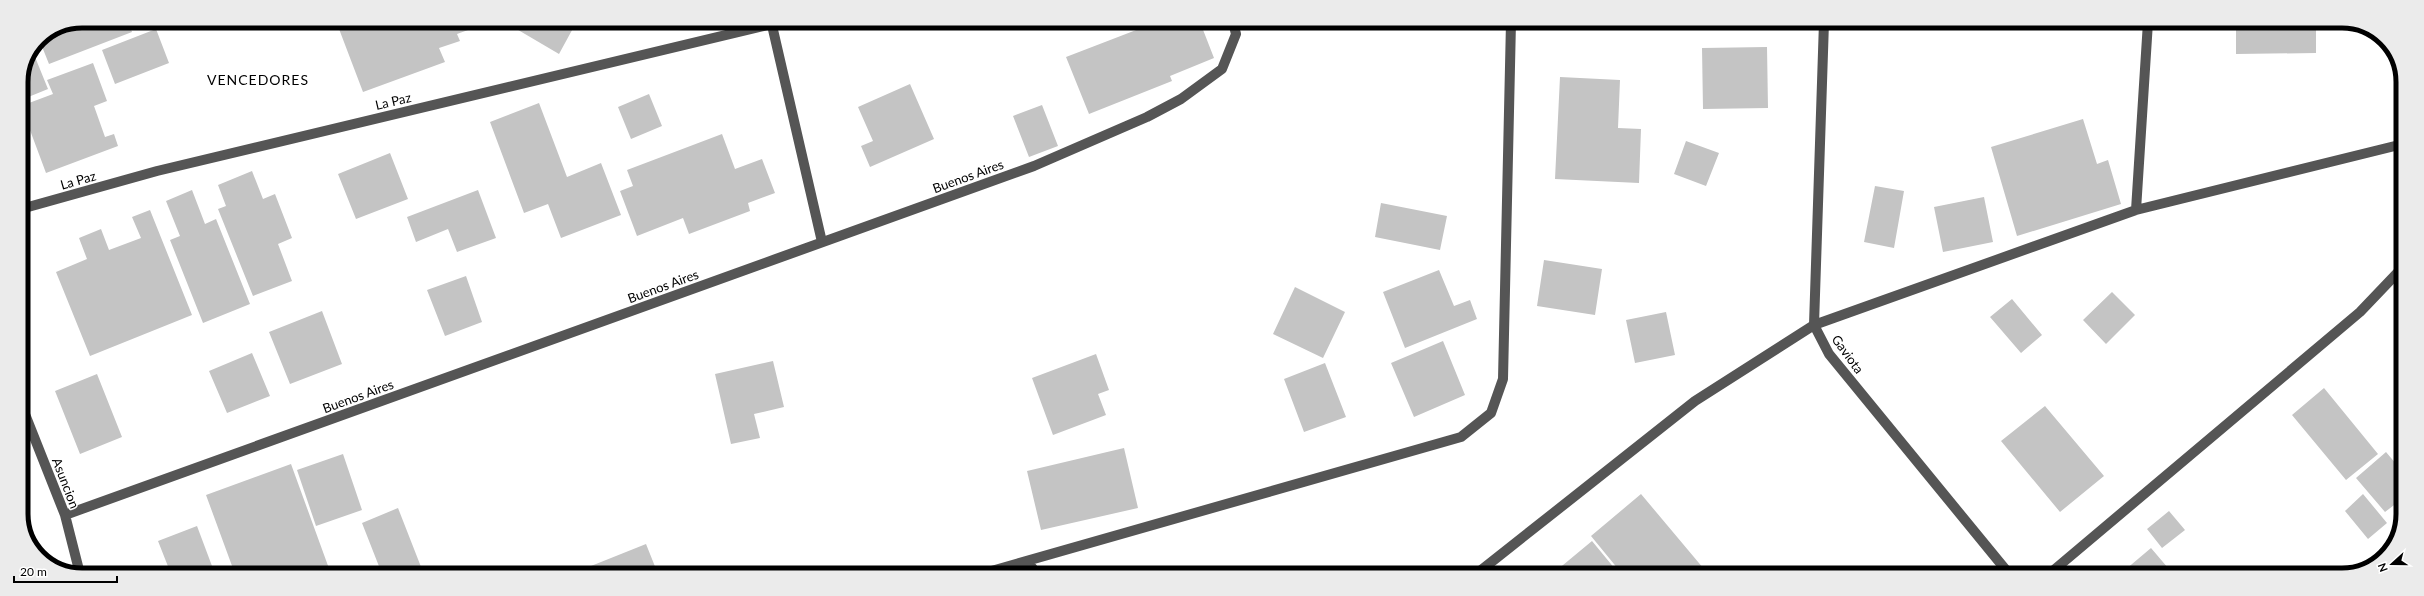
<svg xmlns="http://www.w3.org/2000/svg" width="2424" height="596" font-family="Lato,sans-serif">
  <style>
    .building { fill: #c4c4c4 }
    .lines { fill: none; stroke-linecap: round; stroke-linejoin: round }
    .minor { stroke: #555; stroke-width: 10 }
    .labels { text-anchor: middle; stroke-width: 3; stroke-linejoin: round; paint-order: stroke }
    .street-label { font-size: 13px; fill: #000; stroke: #fff }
    .neighbourhood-label { font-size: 14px; letter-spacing: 1px; fill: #000; stroke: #fff }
    .rim { fill: none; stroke: #000; stroke-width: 5 }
  </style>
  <rect width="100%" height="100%" fill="#fff"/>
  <path class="building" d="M82,21h46l4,11 -83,32 -10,-25z
    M336,21h128l4,9 -11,4 3,7 -21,7 6,14 -82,30z
    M503,21h74l-18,33z
    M1157,22h43l14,36 -44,18 2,5 -83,33 -23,-57z
    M2236,22h80v31l-80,1z
    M156,29l13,34 -54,21 -13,-34z
    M1767,47l1,61 -65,1 -1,-61z
    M33,52l15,37 -27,11v-18z
    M93,63l14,38 -13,5 11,31 9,-3 4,12 -72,27 -25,-67 32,-12 -6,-14z
    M1560,77l60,3 -2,48 23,1 -2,54 -84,-4z
    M910,84l24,55 -64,28 -9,-21 12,-5 -15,-34z
    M649,94l13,32 -31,13 -13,-32z
    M539,103l28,74 34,-14 20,52 -60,23 -13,-34 -24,9 -34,-91z
    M1042,105l16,41 -29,11 -16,-41z
    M2083,119l14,45 11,-4 13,44 -104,32 -26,-89z
    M722,134l13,35 27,-10 13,34 -27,10 2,8 -61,23 -6,-16 -46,18 -17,-45 13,-5 -6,-16z
    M1686,141l33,12 -13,33 -32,-12z
    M21,143l8,20 -8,3z
    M390,153l18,46 -52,20 -18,-45z
    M252,171l11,28 12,-5 17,44 -14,6 14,37 -39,15 -35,-87 8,-3 -8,-21z
    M1875,186l29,5 -10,57 -30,-6z
    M192,190l13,34 11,-5 34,85 -47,19 -33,-83 10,-4 -14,-35z
    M478,190l18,48 -39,14 -9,-23 -32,13 -9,-25z
    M1984,197l9,45 -50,10 -9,-45z
    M1381,203l66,13 -7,34 -65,-13z
    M150,210l42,105 -102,41 -34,-84 31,-13 -8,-21 22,-9 8,21 32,-12 -9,-21z
    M1544,260l58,9 -7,46 -58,-9z
    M1439,270l15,36 16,-6 7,19 -72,29 -22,-56z
    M466,276l16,46 -37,14 -18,-46z
    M1295,287l50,25 -22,46 -50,-24z
    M2112,292l23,23 -29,29 -23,-24z
    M2012,299l30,36 -21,18 -31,-36z
    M322,311l20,53 -52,20 -21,-52z
    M1666,312l9,43 -40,8 -9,-43z
    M1443,341l22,54 -51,22 -23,-54z
    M252,353l18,43 -43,17 -18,-42z
    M1096,354l13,36 -11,4 8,21 -53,20 -21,-57z
    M773,361l11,46 -30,7 6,24 -29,6 -16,-70z
    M1325,363l21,54 -42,15 -20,-53z
    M97,374l25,63 -42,17 -25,-63z
    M2324,388l54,66 -32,26 -54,-65z
    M2045,406l59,70 -44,36 -59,-71z
    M1124,448l14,60 -97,22 -14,-59z
    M2386,452l16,19v28l-17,13 -29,-34z
    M343,454l19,56 -46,16 -19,-56z
    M291,464l40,110h-96l-29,-79z
    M1641,494l68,81h-86l-32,-39z
    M2363,494l24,29 -19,16 -23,-28z
    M398,508l25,64 -3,2h-38l-20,-51z
    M2169,511l16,19 -23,18 -15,-19z
    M197,526l18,48h-44l-13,-33z
    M1592,541l28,34h-69z
    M646,544l12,30h-75l-2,-4z
    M2151,548l23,27h-55z"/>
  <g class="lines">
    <path class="minor" d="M771,21l51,221
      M1824,22l-10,303 15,29 181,221
      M21,209l136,-38 615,-147
      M2136,210l12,-188
      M21,404l44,111 15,59
      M65,515l969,-349 113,-49 34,-18 41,-30 14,-35 -3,-12
      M1027,561l10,13
      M981,574l480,-137 30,-24 12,-34 8,-357
      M1475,575l220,-174 119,-76 322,-115 267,-66
      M2048,575l312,-263 42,-44"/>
  </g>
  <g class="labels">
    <g class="street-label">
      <text transform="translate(393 101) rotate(-13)" y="5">La Paz</text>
      <text transform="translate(968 176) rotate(-20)" y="5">Buenos Aires</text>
      <text transform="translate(78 180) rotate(-16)" y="5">La Paz</text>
      <text transform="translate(663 286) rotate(-20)" y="5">Buenos Aires</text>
      <text transform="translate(1848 354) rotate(54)" y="5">Gaviota</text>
      <text transform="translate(358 396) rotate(-20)" y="5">Buenos Aires</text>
      <text transform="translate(66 483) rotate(69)" y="5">Asuncion</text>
    </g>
    <g class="neighbourhood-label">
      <text x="258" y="85">VENCEDORES</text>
    </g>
  </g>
  <path d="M0 0H2424V596H0ZM82 28H2342A54 54 0 0 1 2396 82V514A54 54 0 0 1 2342 568H82A54 54 0 0 1 28 514V82A54 54 0 0 1 82 28Z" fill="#ebebeb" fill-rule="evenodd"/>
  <path class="rim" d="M82 28H2342A54 54 0 0 1 2396 82V514A54 54 0 0 1 2342 568H82A54 54 0 0 1 28 514V82A54 54 0 0 1 82 28Z"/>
  <g transform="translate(2392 564) rotate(249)" stroke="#ffffff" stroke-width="3" paint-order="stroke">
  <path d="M0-3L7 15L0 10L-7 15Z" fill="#000000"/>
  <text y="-6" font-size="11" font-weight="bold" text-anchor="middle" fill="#000000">N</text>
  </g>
  <path d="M14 576v6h103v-6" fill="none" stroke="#000000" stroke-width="2"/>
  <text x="20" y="576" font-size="12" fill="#000000" stroke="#ffffff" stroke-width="3" paint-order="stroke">20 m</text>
</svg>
